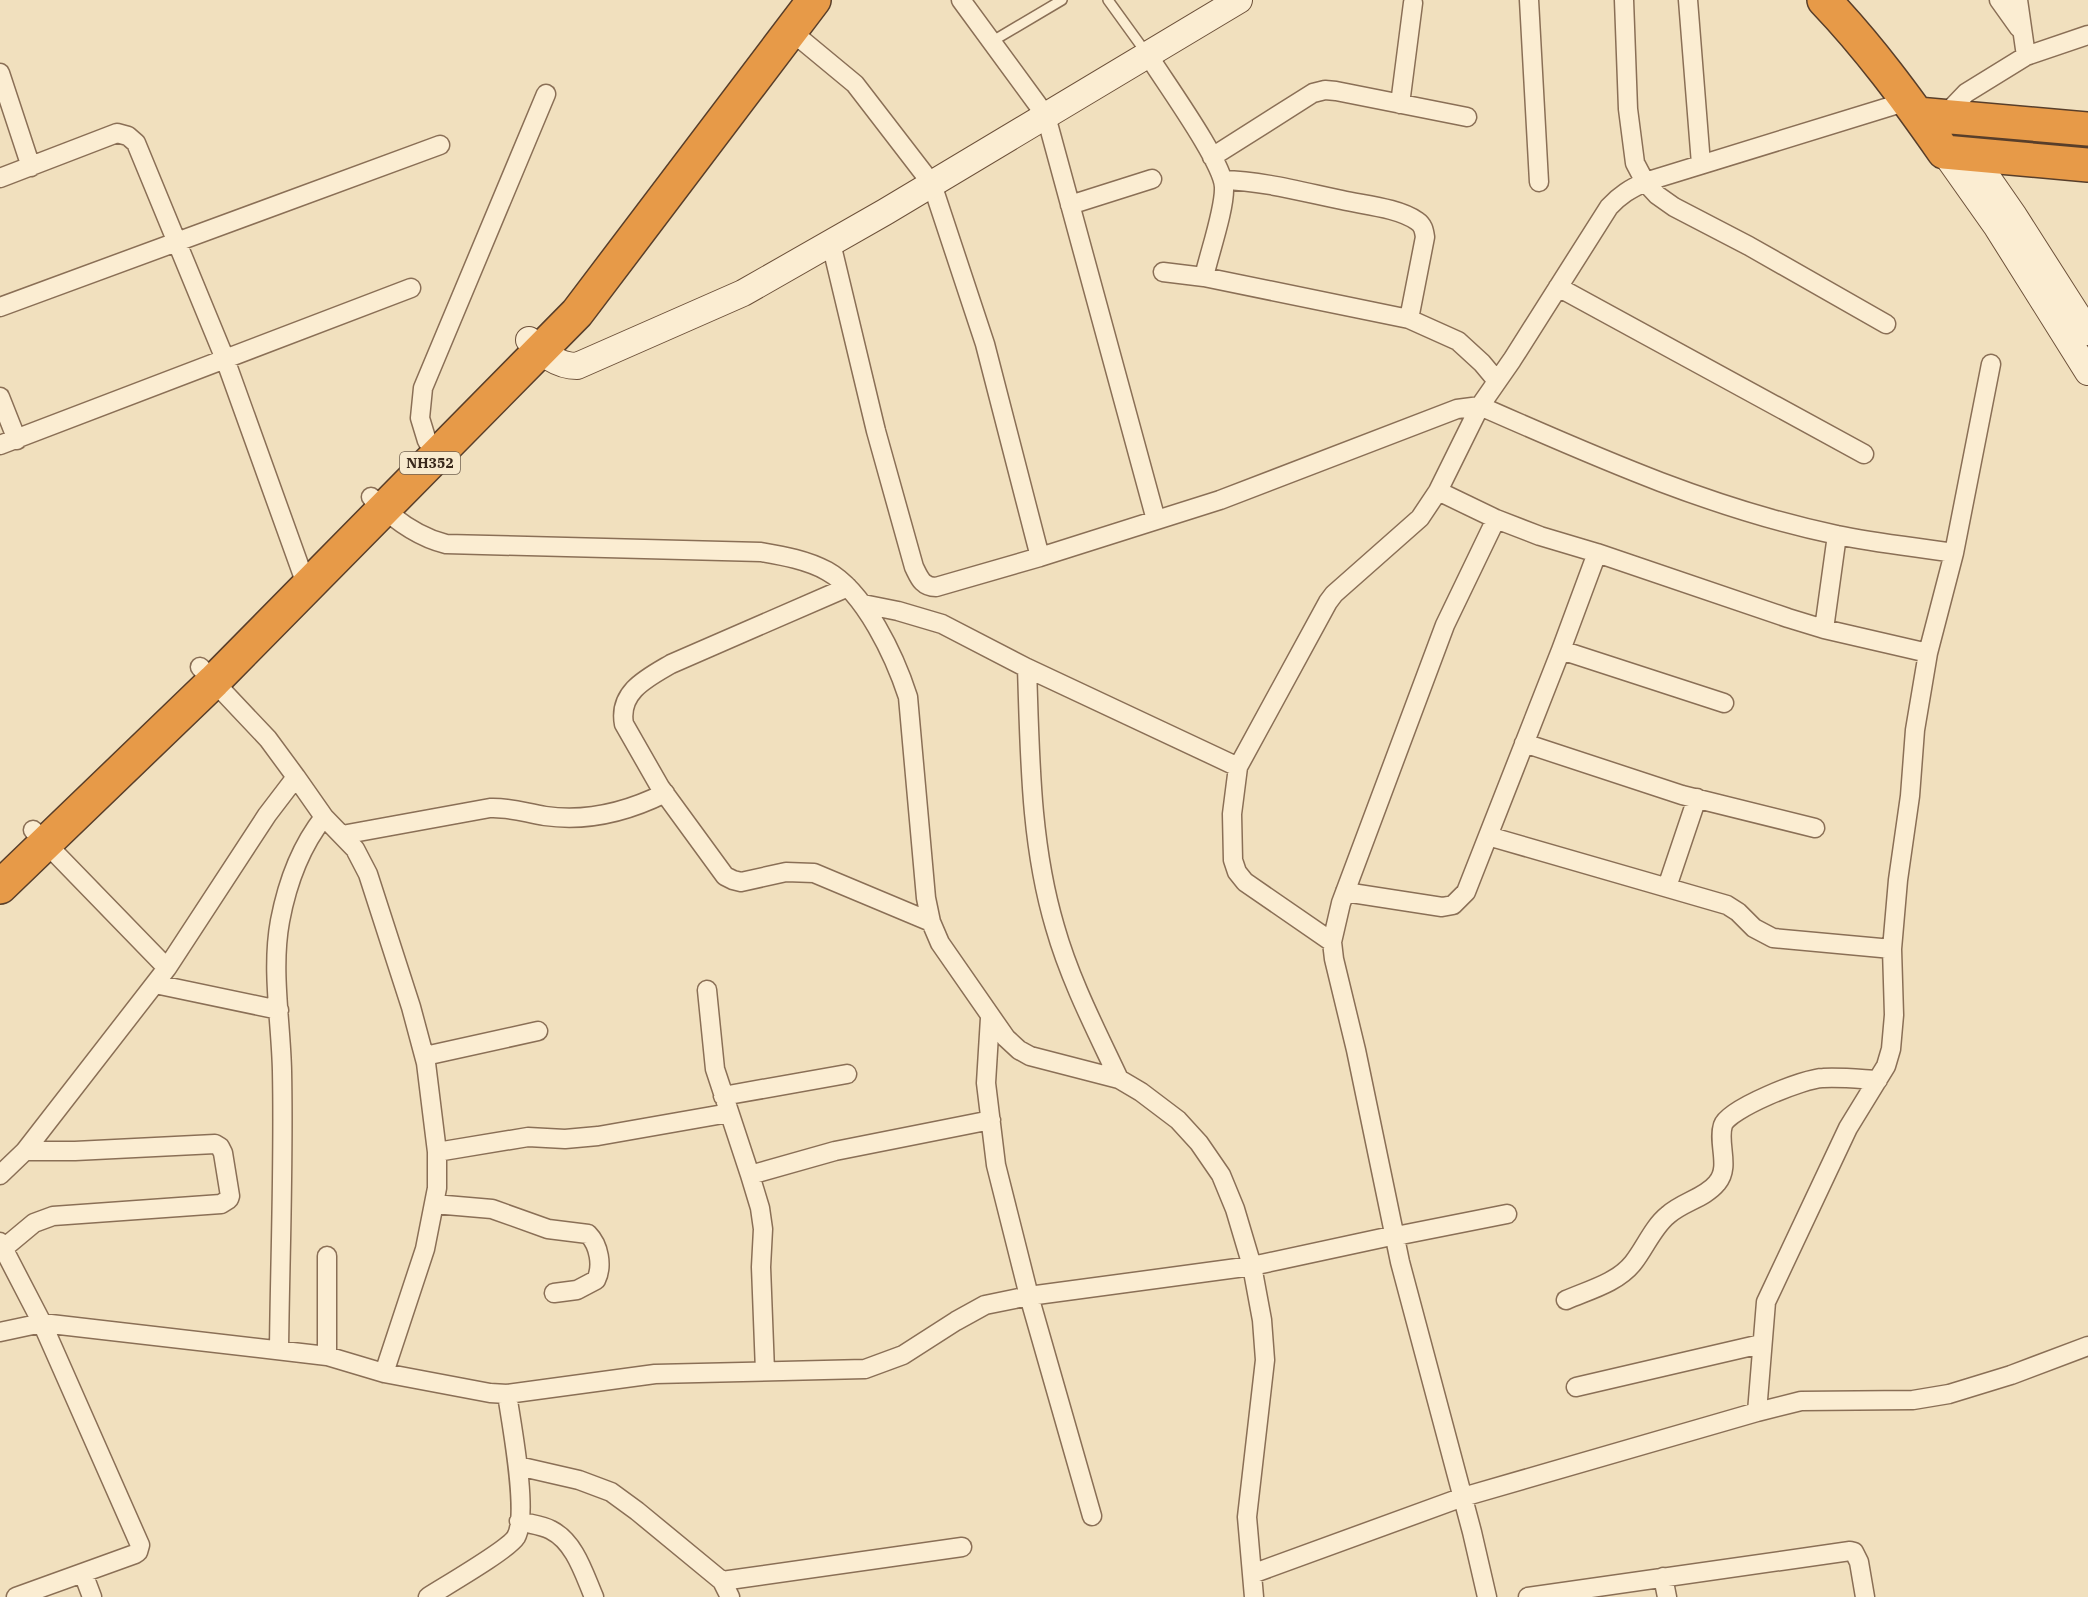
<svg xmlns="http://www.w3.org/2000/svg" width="2088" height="1597" font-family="'IBM Plex Serif',serif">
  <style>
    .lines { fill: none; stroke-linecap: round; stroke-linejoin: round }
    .lane-casing { stroke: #8a6f56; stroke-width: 12 }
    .street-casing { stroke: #8a6f56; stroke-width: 21 }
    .secondary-casing { stroke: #6c5039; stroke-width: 28 }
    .highway-casing { stroke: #583e2a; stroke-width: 36 }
    .lane { stroke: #fbedd2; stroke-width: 9 }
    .street { stroke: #fbedd2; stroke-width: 18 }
    .secondary { stroke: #fbedd2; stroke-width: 26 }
    .highway { stroke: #e79a48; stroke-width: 33 }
    .labels { text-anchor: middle; stroke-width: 6; stroke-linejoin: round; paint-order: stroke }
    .shield { fill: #f8eace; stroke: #726251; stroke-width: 1.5 }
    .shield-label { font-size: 14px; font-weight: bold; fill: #39281b }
  </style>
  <rect width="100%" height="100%" fill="#f1e0be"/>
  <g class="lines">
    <g class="lane-casing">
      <path id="lane" d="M1108,0l39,54
        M991,42l71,-42"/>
    </g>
    <g class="street-casing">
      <path id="street" d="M961,0l85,116 110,404
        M1529,0l10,182
        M1624,0l4,109 7,54 10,19 12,13 17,12 75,39 137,78
        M1688,0l13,164
        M1999,0l20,28
        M2018,0l8,56
        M791,31l64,53 77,100 53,160 55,213
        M1148,55c16,26 75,107 76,132 1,22 -15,67 -20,90
        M0,73l31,94
        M1400,104l13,-101
        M1944,116l22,-23 60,-37 62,-21
        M1212,157l101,-64 12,-3 11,1 131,26
        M0,178l117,-45 11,3 8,7 89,216 82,228
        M1223,180c40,1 80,12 119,20 22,5 57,8 75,21 6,4 7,9 8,16l-16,82
        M1070,205l82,-26
        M831,243l45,188 38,136c5,10 8,20 22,20l104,-30 180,-57 237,-91 23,-3c116,51 232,103 357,129 38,8 78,12 117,18
        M1163,272l41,5 205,42 49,22 24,22 15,18
        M1558,287l306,167
        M0,307l440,-162
        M0,397l17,43
        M427,441l-7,-23 3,-30 123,-294
        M0,445l411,-157
        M1438,491l58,28 44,17 57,17 191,65 36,11 104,24
        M371,497c21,21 46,40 75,47l315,8c23,4 46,8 66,19 38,21 68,86 81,126l18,201 5,24 9,21 66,95 13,12 11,6 89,23 22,13 37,28 21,23 22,32 14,34 17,57 10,54 3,40 -18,157 7,80
        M848,587l-177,77c-24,14 -53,28 -47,60l36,63 65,89 8,4 8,2 45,-10 28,1 117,49
        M863,604l35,7 44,13 85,44 211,99
        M1824,629l13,-94
        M1561,650l163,53
        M1027,668c3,87 3,175 28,259 15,53 41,103 64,152
        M1524,743l158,52 133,33
        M296,777l28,40 31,32 13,25 43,133 15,56 11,89v36l-12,61 -41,124
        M33,830l134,138
        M342,835l148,-27c19,-1 36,5 55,8 42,6 82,-4 120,-23
        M1488,836l239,69 11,7 16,16 19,10 119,11
        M1667,887l30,-89
        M1345,892l97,15 11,-2 13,-13 95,-242 36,-97
        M1332,942l-87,-60 -8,-10 -4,-12 -1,-46 6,-47 90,-165 6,-8 86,-76 18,-27 42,-85 32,-46 97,-153c11,-12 21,-18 36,-25l263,-81
        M155,984l124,26
        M707,990l8,79 35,106 10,33 3,21 -2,38 4,104
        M990,1018l-4,65 10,82 33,131 63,220
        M425,1056l113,-25
        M723,1096l124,-22
        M437,1152l91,-15 37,2 33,-3 131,-23
        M0,1175l25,-24 142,-183 100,-153 29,-38 -28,-38 -68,-72
        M750,1175l85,-24 156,-31
        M434,1204l58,5 56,20 40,5c11,11 15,32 8,46l-19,10 -23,3
        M0,1242l42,81 98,222 -2,7 -3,2 -119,43
        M4,1248l30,-25 19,-7 168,-12 8,-5 1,-3 -7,-43 -3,-6 -5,-3 -140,7h-50
        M1566,1300c23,-10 51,-17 67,-37 12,-15 20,-36 35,-48 14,-13 37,-17 49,-32 14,-16 0,-40 6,-58 5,-16 82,-47 100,-47 18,-1 37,1 55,2
        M0,1332l42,-9 285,33 57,17 106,20 17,1 148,-20 210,-5 38,-14 53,-34 29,-16 44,-9 223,-30 144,-31v1l111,-22
        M279,1350c1,-93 5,-186 3,-279 -1,-49 -11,-101 -2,-150 7,-37 21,-75 44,-104
        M327,1356v-100
        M1576,1387l185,-43
        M1757,1412l9,-110 82,-174 38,-62 5,-17 3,-34 -2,-66 6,-69 12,-84 5,-66 13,-77 26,-100 37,-189
        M518,1466l61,14 32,12 26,19 85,70 8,16
        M519,1521c10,3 23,4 32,9 24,12 33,44 43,67
        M83,1573l9,24
        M1252,1574l211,-77 294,-85 44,-11 112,-1 36,-6 62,-19 77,-29
        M1663,1577l4,20
        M722,1581l240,-34
        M428,1597c17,-11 80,-47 88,-60 13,-23 -5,-115 -9,-143
        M1487,1597l-15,-65 -72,-270 -44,-212 -22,-91 -2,-17 9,-39 104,-278 51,-106
        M1528,1597l322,-46 4,1 5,10 6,35"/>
    </g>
    <g class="secondary-casing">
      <path id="secondary" d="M1944,152l53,75 91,145
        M1971,154l43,62 74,116
        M529,340c13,13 28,26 48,26l166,-73 142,-81 354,-212"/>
    </g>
    <g class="highway-casing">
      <path id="highway" d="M1824,0c45,47 83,99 120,152l144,13
        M1917,114l171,15
        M0,887l214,-206 363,-368 237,-313"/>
    </g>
    <use href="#lane" class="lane"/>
    <use href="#street" class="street"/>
    <use href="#secondary" class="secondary"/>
    <use href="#highway" class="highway"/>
  </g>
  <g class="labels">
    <rect class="shield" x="400" y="452" width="60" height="22" rx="4.5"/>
    <g class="shield-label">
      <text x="430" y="468">NH352</text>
    </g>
  </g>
</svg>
